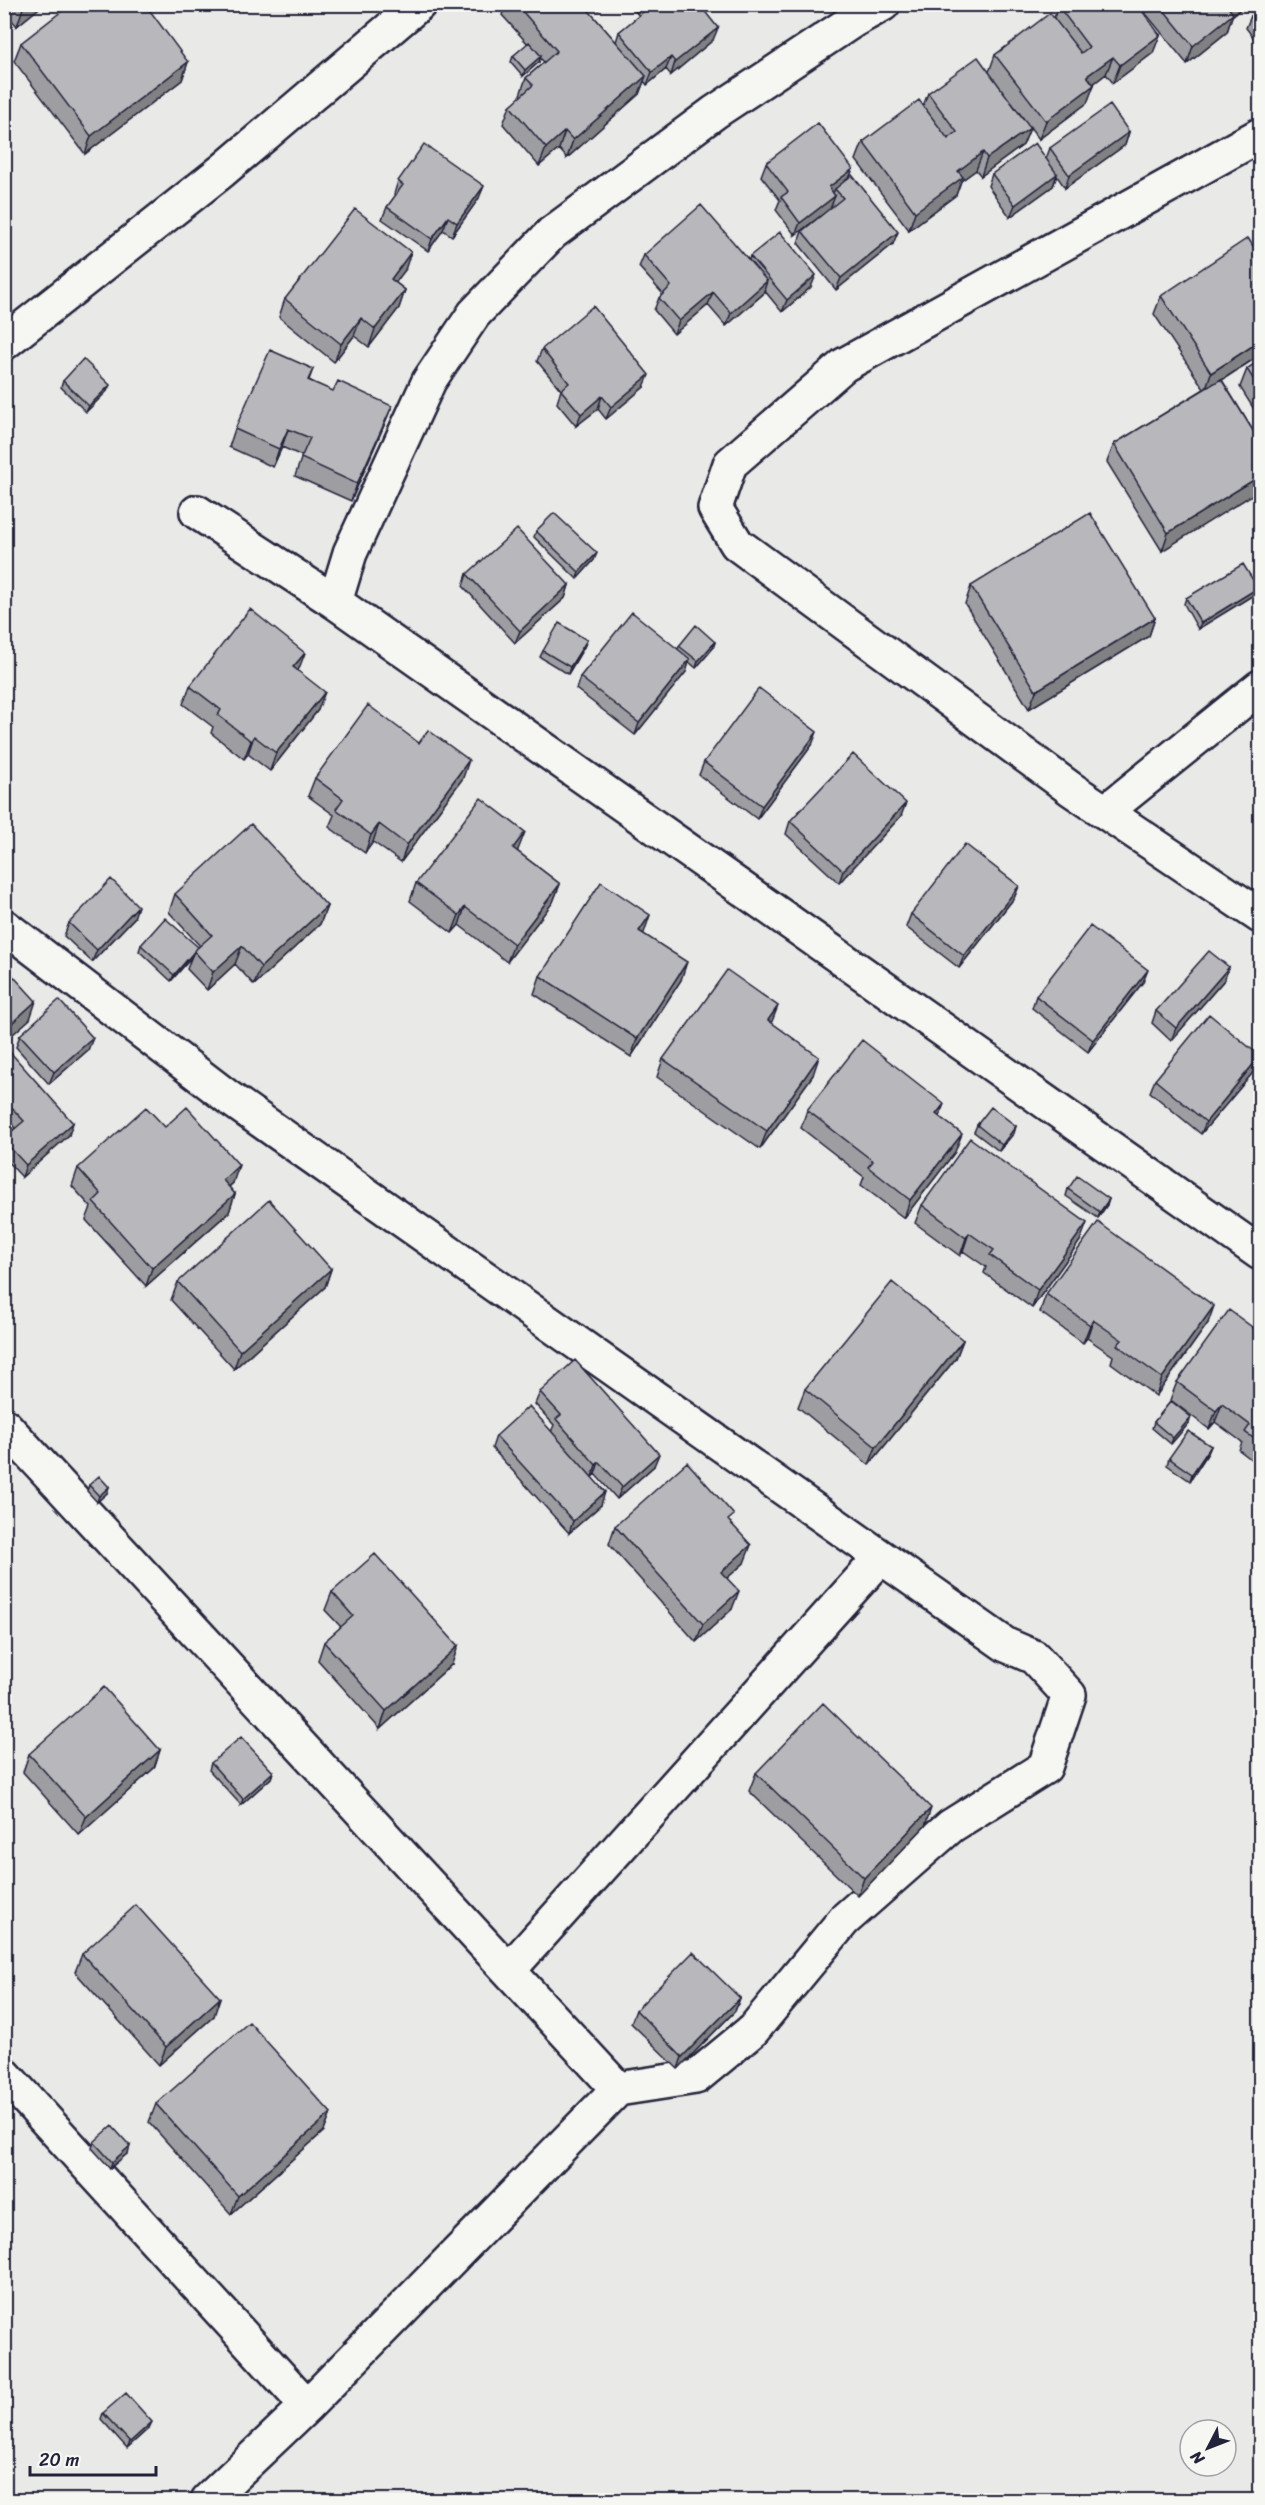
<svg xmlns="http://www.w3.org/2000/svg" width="1265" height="2505" font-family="Sriracha,sans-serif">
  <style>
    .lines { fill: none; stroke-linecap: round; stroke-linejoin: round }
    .street-casing { stroke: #22223b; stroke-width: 38 }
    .street { stroke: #f6f6f2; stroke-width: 33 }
    .wall { fill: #9e9ea2; stroke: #22223b; stroke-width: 1.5 }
    .shaded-wall { fill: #818184; stroke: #22223b; stroke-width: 1.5 }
    .building { fill: #b8b8bc; stroke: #22223b; stroke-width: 1.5 }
  </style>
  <rect width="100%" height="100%" fill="#e9e9e7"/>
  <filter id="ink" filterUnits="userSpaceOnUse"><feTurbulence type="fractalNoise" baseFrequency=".0167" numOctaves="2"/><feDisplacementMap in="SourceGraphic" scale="12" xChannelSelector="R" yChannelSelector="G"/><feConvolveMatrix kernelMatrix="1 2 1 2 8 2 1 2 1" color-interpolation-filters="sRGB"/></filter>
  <g filter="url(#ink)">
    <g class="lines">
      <g class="street-casing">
        <path id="street" d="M1260,135l-416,230 -114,99 -15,44 22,36 334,245 189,127
          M4,343l218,-172 197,-167
          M197,512l138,90 925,651
          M335,602l15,-49 79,-172 45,-67 78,-81 163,-121 139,-92 29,-16
          M1105,812l155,-125
          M4,926l225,172 777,547 28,12 35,38 -24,72 -94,59 -107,94 -91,110 -57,47 -78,12 -311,317 -99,94
          M4,1425l614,664
          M509,1970l372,-413
          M4,2074l303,332"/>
      </g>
      <use href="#street" class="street"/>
    </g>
    <path class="wall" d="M4,4h40l-27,22 -13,-15z
      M506,4h77l33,38 3,-10 20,-16 -8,-10v-2h68l14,36 -42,35 -5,-6 -19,16 -3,-4 -5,13 -72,64 -8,-9 -20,17 -36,-42 7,-18 11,-9 -1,-2 6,-17 18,-16 -4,-4 -1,4 -16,14 -12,-14 2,-6 15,-12 -26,-29z
      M595,4h10l-6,5z
      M1138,4h122l-8,7 -6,-6 -14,11 -5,16 -40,32z
      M1058,6l95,47 -40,30 -7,-9 -13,10 -6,19 -48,36 -28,-37 19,26 -7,17 -42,31 -5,-6 -15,11 -5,14 -47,35 -53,-70 7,-18 60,-36 5,-13 61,-21 6,-17 59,-37z
      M1260,8v38l-14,-18 5,-12z
      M21,43l167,19 -6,18 -97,74 -71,-93z
      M1129,132l-4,13 -60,43 -8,-12 -4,10 -43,31 -22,-31 4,-12 54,-15 4,-11z
      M766,163l84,14 43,67 -57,46 -38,-47 4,-12 24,-19 -31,23 -19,-25 4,-10 -19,-24z
      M398,181l81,17 -27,38 -9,-6 -15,21 -46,-32 5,-12 9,-12 -2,-1z
      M1260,186v17l-3,-6z
      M644,255l105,5 1,-4 61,31 -29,25 -18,-22 -1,4 -37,32 -18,-21 -34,29 -20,-24 5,-12 4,-4 -24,-27z
      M1260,257v98l-38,25 38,62 -98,109 -55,-89 7,-18 90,-55 -50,-75 7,-18z
      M405,270l-10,12 10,8 -6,18 -30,39 -15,-11 -20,26 -55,-45 6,-18z
      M542,349l102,38 -38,32 -8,-10 -22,17 -19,-23 4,-13 -24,-29z
      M1260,360v59l-20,-32 7,-18z
      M313,369l-4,11 76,43 -34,78 -56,-25 7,-20 -20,-9 -9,20 -44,-20 6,-18z
      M63,381l44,10 -21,21 -25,-25z
      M536,531l58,29 -17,19 -43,-42z
      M467,574l102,11 -4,13 -50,45 -52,-57z
      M971,586l184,32 -6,18 -120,73 -64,-105z
      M1255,594l-57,35 -14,-25 2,-6z
      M587,640l-3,7 -16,27 -28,-17 3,-6z
      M715,642l-2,6 -17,20 -7,-6 -3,10 -51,63 -59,-46 4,-12 98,-28 1,-3z
      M298,671l20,39 -48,61 -22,-17 -4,5 -33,-26 2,-6 -30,-23 7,-18z
      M812,745l-55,74 -58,-44 5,-13z
      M315,778h148l-62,84 -28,-20 -8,11 -36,-26 5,-12 -26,-19z
      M901,816l-62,67 -53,-49 4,-13z
      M518,850l-1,1 43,33 -7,18 -46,60 -48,-37 -7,8 -42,-32 6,-18z
      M1019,886l-5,12 -55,70 -53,-41 5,-13z
      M175,894l152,12 -7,18 -66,61 -19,-21 -28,26 -20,-21 4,-11 -20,23 -32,-30 2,-6 57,2 2,-1 -31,-34z
      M134,918l-42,44 -28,-26 5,-13z
      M1229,967l-5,13 -53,61 -19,-18 4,-12z
      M540,976l141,4 -50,77 -97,-63z
      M1143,982l-55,70 -56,-44 4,-12z
      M772,1023l41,52 -53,74 -103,-72 6,-18z
      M20,1035l68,15 -39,34 -33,-37z
      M4,1057l65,78 -47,42 -18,-19v-20l11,-10 -8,-9z
      M1256,1069l-55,65 -51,-42 5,-12z
      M807,1110l132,6 16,36 -51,66 -43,-33 3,-8 -63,-49z
      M977,1125l39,1 -2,7 -15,18 -25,-19z
      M165,1127l68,56 -4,4 6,7 -6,18 -83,74 -60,-66 5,-13 -19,-21 6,-18z
      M1068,1189l41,10 -2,6 -9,13 -32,-22z
      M922,1205l158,36 -48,67 -48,-35 2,-6 -13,-9 -10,-7 -3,5 -45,-33z
      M331,1269l-6,18 -91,82 -63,-69 7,-18z
      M1046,1294l162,29 -52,73 -45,-33 2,-7 -26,-18 -4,5 -43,-31z
      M1260,1333v133l-21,-16 3,-8 -27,-20 -6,7 -37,-28 17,22 -18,21 -19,-16 2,-6 17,-21 -1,-1 7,-18z
      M963,1340l-7,18 -87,107 -71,-58 7,-18z
      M540,1392l114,74 -37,33 -22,-25 -3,3 9,28 -32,28 -77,-85 4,-12 55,-4 3,-7 -19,-21z
      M1211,1446l-3,7 -18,28 -23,-16 2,-7z
      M89,1485l18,8 -10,9 -10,-11z
      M731,1523l13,40 -17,15 5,31 -36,33 -87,-98 6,-18z
      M332,1592l120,72 -72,65 -62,-69 6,-18 17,-15 -16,-17z
      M160,1750l-6,18 -75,67 -56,-63 6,-18z
      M211,1763l62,9 -2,6 -30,27 -32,-35z
      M756,1773l169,53 -67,70 -109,-105z
      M82,1954l132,62 -55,49 -84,-93z
      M740,1998l-5,13 -57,58 -47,-46 5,-13z
      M156,2104l175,9 -7,18 -93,83 -82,-92z
      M94,2142l34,11 -18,15 -18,-20z
      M103,2413l46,15 -22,20 -26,-29z"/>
    <path class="shaded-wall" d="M28,4h16l-27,22 6,-18z
      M600,4h5l-6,5z
      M1231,4h15l-14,12 -5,16 -40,32 6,-18z
      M1254,4h6l-8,7z
      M718,28l-5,12 -42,35 4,-13z
      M1160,35l-7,18 -40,30 7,-18z
      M541,56l-2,6 -16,14 2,-6z
      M671,57l-5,12 -19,16 5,-13z
      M1113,57l-7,17 -26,20 7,-18z
      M188,62l-6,18 -97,74 6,-18z
      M646,76l-7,18 -72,64 6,-18z
      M1094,85l-7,18 -48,36 7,-18z
      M1030,128l-7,17 -42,31 6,-18z
      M565,131l-6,18 -20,17 7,-18z
      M1129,132l-4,13 -60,43 4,-13z
      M983,152l-7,18 -15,11 -5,14 -47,35 6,-18 43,-41z
      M853,169l-5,12 -13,8 -2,4 -9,7 5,-13z
      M1057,174l-4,12 -43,31 5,-12z
      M484,186l-5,12 -27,38 5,-13z
      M835,196l-5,13 -35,26 5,-12z
      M448,217l-5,13 -15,21 4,-12z
      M898,232l-5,12 -57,46 5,-12z
      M411,252l-6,18 -20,27 6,-18z
      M816,275l-5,12 -29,25 5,-12z
      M767,281l-4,13 -37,32 5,-13z
      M405,290l-6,18 -30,39 6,-18z
      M713,292l-5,13 -34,29 5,-13z
      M361,318l-7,18 -20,26 7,-18z
      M1260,341v14l-55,36 6,-18z
      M649,375l-5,12 -38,32 5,-12z
      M110,385l-3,6 -21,21 3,-6z
      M602,396l-4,13 -22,17 5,-12z
      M392,406l-7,17 -34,78 6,-17z
      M288,429l-6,18 -9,20 6,-18z
      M1260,476v14l-98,61 6,-18z
      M597,553l-3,7 -17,19 2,-7z
      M569,585l-4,13 -50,45 5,-12z
      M1258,588l-3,6 -57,35 3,-6z
      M1155,618l-6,18 -120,73 7,-18z
      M587,640l-3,7 -16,27 2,-7z
      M715,642l-2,6 -17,20 2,-7z
      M305,653l-7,18 -5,-4z
      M690,659l-4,13 -51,63 4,-12z
      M325,692l-7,18 -48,61 6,-18z
      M817,732l-5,13 -55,74 5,-13z
      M254,736l-6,18 -4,5 7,-18z
      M469,760l-6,18 -62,84 6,-17z
      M906,803l-5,13 -62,67 4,-12z
      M379,824l-6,18 -8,11 6,-18z
      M525,832l-7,18 -12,16 7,-18z
      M560,884l-7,18 -46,60 7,-18z
      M1019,886l-5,12 -55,70 5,-12z
      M138,906l-4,12 -42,44 5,-12z
      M327,906l-7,18 -66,61 7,-18z
      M465,907l-6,18 -7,8 7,-18z
      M650,915l-6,18 -11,16 6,-18z
      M242,946l-7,18 -28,26 6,-18z
      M194,952l-3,6 -20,23 3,-6z
      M687,962l-6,18 -50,77 6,-18z
      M1229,967l-5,13 -53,61 5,-13z
      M1148,970l-5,12 -55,70 5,-12z
      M36,1001l-6,18 -26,23v-12z
      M778,1006l-7,18 -3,-4z
      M93,1038l-5,12 -39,34 5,-12z
      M1260,1056l-4,13 -55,65 5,-12z
      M819,1057l-6,18 -53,74 7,-18z
      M944,1104l-7,18 -1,-8z
      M11,1107l-4,12 -3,2v-9z
      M73,1123l-4,12 -47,42 4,-12z
      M1016,1126l-2,7 -15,18 3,-6z
      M962,1134l-7,18 -51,66 6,-18z
      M239,1165l-6,18 -17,15 7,-18z
      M235,1194l-6,18 -83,74 6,-18z
      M1109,1199l-2,6 -9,13 2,-6z
      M1087,1223l-7,18 -48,67 6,-18z
      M969,1233l-6,18 -3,5 6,-18z
      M331,1269l-6,18 -91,82 6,-18z
      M1214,1306l-6,17 -52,73 6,-18z
      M1093,1320l-6,18 -4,5 7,-18z
      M963,1340l-7,18 -87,107 7,-18z
      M1222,1404l-7,18 -6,7 7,-18z
      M1191,1417l-2,6 -18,21 2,-6z
      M1211,1446l-3,7 -18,28 2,-7z
      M659,1454l-5,12 -37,33 5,-12z
      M599,1462l-4,12 -3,3 4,-12z
      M109,1487l-2,6 -10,9 2,-6z
      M605,1492l-4,13 -32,28 4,-12z
      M751,1545l-7,18 -29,26 6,-17z
      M9,1566l-5,13v-9z
      M739,1591l-7,18 -36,33 7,-18z
      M458,1646l-6,18 -72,65 6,-18z
      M160,1750l-6,18 -75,67 7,-18z
      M273,1772l-2,6 -30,27 2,-6z
      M931,1808l-6,18 -67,70 6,-18z
      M220,1998l-6,18 -55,49 7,-18z
      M740,1998l-5,13 -57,58 4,-12z
      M331,2113l-7,18 -93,83 7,-18z
      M130,2146l-2,7 -18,15 2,-6z
      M12,2356l-2,7 -6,5v-5z
      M152,2422l-3,6 -22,20 3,-6z"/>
    <path class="building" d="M20,4h8l-5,4z
      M71,4h74l43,58 -97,74 -70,-93z
      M516,4h67l63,72 -73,64 -8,-9 -19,17 -36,-42 23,-21 -7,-7 31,-27z
      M645,4h54l19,24 -43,34 -4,-5 -19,15 -33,-40 29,-24z
      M1061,4h76l23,31 -40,30 -7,-8 -26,19 7,9 -48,36 -51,-66 55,-42 31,40 8,-6 -31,-41z
      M1159,4h72l-3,3 5,7 -40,32z
      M1260,8v20l-9,-12z
      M529,42l12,14 -16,14 -12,-14z
      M978,57l52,71 -43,30 -4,-6 -25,19 5,6 -48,35 -52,-70 56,-42 29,39 9,-7 -29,-39z
      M1110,105l19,27 -60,43 -19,-27z
      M818,123l35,46 -24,18 6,9 -35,27 -19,-26 7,-5 -22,-29z
      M1035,143l22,31 -42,31 -23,-31z
      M424,144l60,42 -27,37 -9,-6 -16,22 -45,-32 16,-22 -5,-4z
      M852,175l46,57 -57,46 -39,-47 41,-33 -8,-9z
      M701,205l66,76 -36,32 -18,-21 -34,29 -20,-23 12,-12 -27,-31z
      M355,209l56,43 -20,27 14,11 -30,39 -14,-11 -20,26 -56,-45z
      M780,232l36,43 -29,25 -37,-44z
      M1248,238l12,19v84l-49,32 -50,-77z
      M593,306l56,69 -38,32 -9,-11 -21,18 -20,-24 8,-7 -27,-34z
      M270,350l43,19 -5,11 25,11 5,-10 54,25 -35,78 -56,-26 9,-20 -22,-9 -9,20 -44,-20z
      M83,359l27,26 -21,21 -26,-25z
      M1260,360v30l-13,-21z
      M1221,379l39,63v34l-92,57 -54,-89z
      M554,513l43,40 -18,19 -43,-41z
      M1090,513l65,105 -119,73 -65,-105z
      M517,529l52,56 -49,46 -53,-57z
      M1243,564l15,24 -57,35 -15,-25z
      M250,609l55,44 -12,14 32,25 -49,61 -22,-17 -3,5 -33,-26 3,-5 -31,-24z
      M632,612l58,47 -51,64 -59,-46z
      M559,623l28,17 -17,27 -27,-16z
      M696,625l19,17 -17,19 -19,-15z
      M759,688l58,44 -55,74 -58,-44z
      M368,705l51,38 9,-13 41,30 -62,85 -28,-21 -8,11 -35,-26 7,-10 -28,-21z
      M853,754l53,49 -63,68 -53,-50z
      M481,798l44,34 -12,16 47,36 -46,60 -49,-37 -6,8 -43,-32z
      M251,824l76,82 -66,61 -19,-21 -29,26 -19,-21 18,-16 -37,-41z
      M965,844l54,42 -55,70 -53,-42z
      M111,879l27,27 -41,44 -28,-27z
      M601,882l49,33 -11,16 48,31 -50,77 -97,-63z
      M165,918l33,29 -24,28 -33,-30z
      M1090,926l58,44 -55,70 -57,-44z
      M1209,951l20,16 -53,61 -20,-17z
      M4,966l32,35 -32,29z
      M727,970l51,36 -10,14 51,37 -52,74 -104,-72z
      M59,1000l34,38 -39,34 -34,-37z
      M1209,1014l51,42 -54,66 -51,-42z
      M862,1040l82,64 -8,10 26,20 -52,66 -42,-33 5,-6 -66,-51z
      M10,1052l63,71 -47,42 -22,-24v-3l20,-17 -13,-14 -7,5v-55z
      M146,1107l19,20 22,-20 52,58 -16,15 12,14 -83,74 -59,-66 8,-8 -23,-26z
      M991,1107l25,19 -14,19 -25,-20z
      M970,1138l117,85 -49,67 -48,-35 4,-5 -15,-10 -10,-7 -3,5 -44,-33z
      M1077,1176l32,23 -9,13 -32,-23z
      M269,1200l62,69 -91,82 -62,-69z
      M1098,1222l116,84 -52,72 -45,-33 5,-5 -29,-20 -3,5 -44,-31z
      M892,1282l71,58 -87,107 -71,-58z
      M1229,1310l31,23v110l-15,-11 5,-7 -28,-21 -6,7 -39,-29z
      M575,1360l84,94 -37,33 -23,-25 -3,3 -40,-46 5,-4 -21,-23z
      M1171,1401l20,16 -18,21 -19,-16z
      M529,1406l76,86 -32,29 -77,-85z
      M1188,1431l23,15 -19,28 -23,-16z
      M687,1462l47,53 -6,5 23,25 -30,27 18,19 -36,33 -88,-98z
      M99,1476l10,11 -10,9 -10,-11z
      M375,1554l83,92 -72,65 -62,-69 29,-26 -21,-24z
      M4,1560l5,6 -5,4z
      M104,1687l56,63 -74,67 -57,-63z
      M823,1703l108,105 -67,70 -108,-105z
      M241,1737l32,35 -30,27 -32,-36z
      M136,1905l84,93 -54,49 -84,-93z
      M693,1952l47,46 -58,59 -46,-47z
      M249,2022l82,91 -93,83 -82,-92z
      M112,2126l18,20 -18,16 -18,-20z
      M4,2348l8,8 -8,7z
      M126,2393l26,29 -22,20 -27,-29z"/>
  </g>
  <rect width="1265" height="2505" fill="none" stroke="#f6f6f2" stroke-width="24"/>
  <rect x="12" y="12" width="1241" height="2481" fill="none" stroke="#22223b" stroke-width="2" filter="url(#ink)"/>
  <g transform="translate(1208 2448) rotate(228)"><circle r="28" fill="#f6f6f2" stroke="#a1a1a9" stroke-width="1.5"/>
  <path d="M0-4.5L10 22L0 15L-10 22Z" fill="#22223b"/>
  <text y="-9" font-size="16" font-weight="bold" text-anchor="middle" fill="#22223b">N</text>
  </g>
  <path d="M30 2466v9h126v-9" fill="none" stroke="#22223b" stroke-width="3"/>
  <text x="39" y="2466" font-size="18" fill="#22223b" stroke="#f6f6f2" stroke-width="4.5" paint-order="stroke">20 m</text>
</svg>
